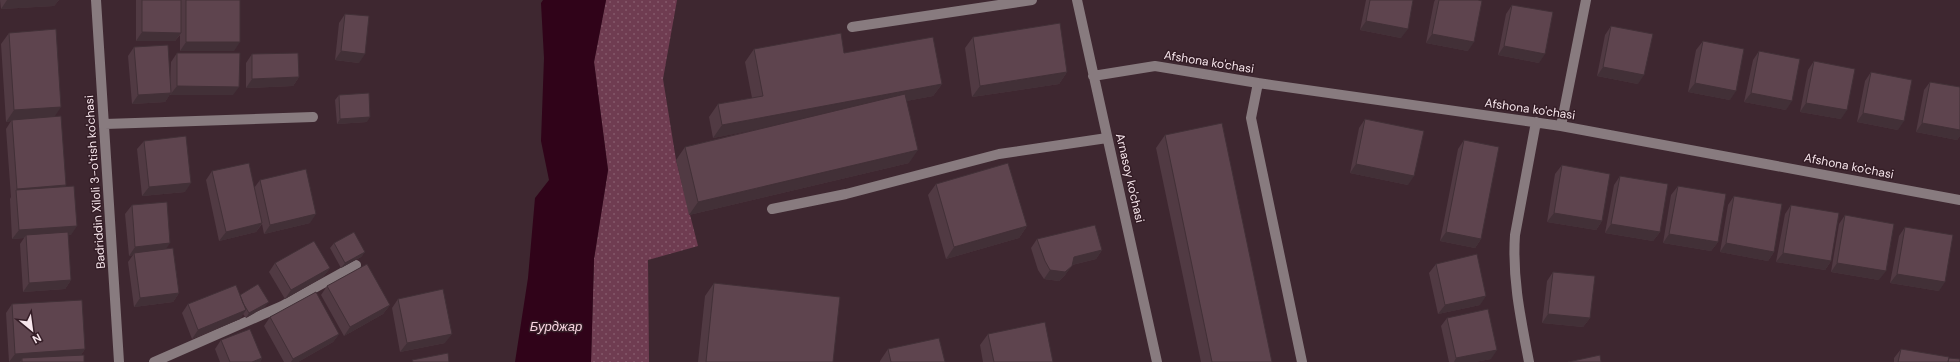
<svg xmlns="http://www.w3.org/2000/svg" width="1960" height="362" font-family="'DM Sans',sans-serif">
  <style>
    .grass { fill: url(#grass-dots) }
    .water { fill: #300319 }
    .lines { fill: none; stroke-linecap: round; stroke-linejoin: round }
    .minor { stroke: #887b7f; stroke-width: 10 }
    .wall { fill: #513a43 }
    .shaded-wall { fill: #423037 }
    .building { fill: #5e444e; stroke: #423037 }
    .labels { text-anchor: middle; stroke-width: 3; stroke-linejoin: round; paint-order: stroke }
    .street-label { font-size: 12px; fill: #f7e6ec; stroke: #341d26 }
    .water-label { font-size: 13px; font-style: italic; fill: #f8d4e0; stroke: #341d26 }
  </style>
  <defs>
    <pattern id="grass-dots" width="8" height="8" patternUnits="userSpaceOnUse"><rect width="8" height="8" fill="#6f3c51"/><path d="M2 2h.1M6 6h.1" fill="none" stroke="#84586a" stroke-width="1.8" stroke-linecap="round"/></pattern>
  </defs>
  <rect width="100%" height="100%" fill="#3e2730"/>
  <path class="grass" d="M606,0h71l-14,79 13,81 22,86 -50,14 1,102h-58l3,-103 14,-89 -14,-108z"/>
  <path class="water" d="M543,0h63l-12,62 14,108 -14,89 -3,103h-76l13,-84 7,-80 14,-18 -8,-39 3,-83 -3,-55z"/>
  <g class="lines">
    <path class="minor" d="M96,0l23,362
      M1077,0l80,362
      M852,27l180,-27
      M1093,76l62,-10 103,17 303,43 399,74
      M1258,83l-7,35 51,244
      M105,124l208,-7
      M1561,126l25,-126
      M772,209l74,-15 153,-40 108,-16
      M154,362l128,-56 74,-41
      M1529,362c-8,-42 -17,-83 -14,-127l21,-113"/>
  </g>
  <path class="wall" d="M0,0h59l-5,6 -53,3z
    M136,0h104l-6,51h-54v-16l-5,6h-39z
    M1366,0h47l-12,38 -41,-8z
    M1435,0h43l-10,51 -42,-8 8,-41z
    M1512,5l27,58 -41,-8 8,-41z
    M345,14l14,49 -24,-3 4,-37z
    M1611,26l27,58 -41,-8 8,-41z
    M9,33l46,84 11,68 -1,1 6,49h-3l3,45 -6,9 -42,3 -3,-48 4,-6 -12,1 -2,-40 1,-2 -5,-68 5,-8 -5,1 -5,-78z
    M973,37l94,35 -8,12 -87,13 -7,-49z
    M1703,41l27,59 -42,-8 8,-42z
    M134,47l36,36 1,-21 6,-9 56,42h-63v-1l-5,8 -33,2 -4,-48z
    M754,49l90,4 98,31 -9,12 -27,5 3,62 -220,52 -13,-55 9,-13 73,-18 -45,9 -4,-21 9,-13 34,-6 -7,-36z
    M1759,51l27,59 -42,-8 9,-42z
    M252,54l47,23 -6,9 -47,2v-25z
    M1814,61l27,58 -41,-7 8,-42z
    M1871,72l27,58 -41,-8 8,-41z
    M1930,82l30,5v49l-3,4 -41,-8 8,-42z
    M339,95l28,27 -30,2 -2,-24z
    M1365,119l43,66 -58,-12 9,-45z
    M1165,135l107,227h-71l-45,-214z
    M1464,140l17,99 -6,9 -35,-7 18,-92z
    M144,141l41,51 -43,4 -5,-47z
    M1562,165l40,56 -6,9 -49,-8 8,-48z
    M212,171l42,17 6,-8 50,43 -46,11 -2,-10 -6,8 -37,9 -13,-61z
    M1620,176l40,56 -7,9 -48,-8 9,-48z
    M936,184l91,42 -8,12 -73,21 -18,-64z
    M1678,186l40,56 -7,9 -48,-8 8,-48z
    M1734,196l40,56 -6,9 -48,-9 8,-47z
    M132,205l34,44 13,44 -6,9 -39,5 -6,-45 5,-7 -4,1 -4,-42z
    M1791,205l40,56 -6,9 -49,-8 9,-48z
    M1845,215l34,65 -48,-8 8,-48z
    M1905,227l34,64 -49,-8 9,-47z
    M1037,239l65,11 -6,9 -24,6 -7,10 -6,6 -15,-2 -6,-9 -7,-22z
    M334,243l31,9 -4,5 -20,11 -11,-20z
    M275,263l55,5 -7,9 -38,22 -16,-27z
    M1436,264l44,41 -42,9 -9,-41z
    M1553,272l37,46 -7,9 -41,-4 5,-42z
    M714,283l119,79h-135l7,-66z
    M327,286l63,19 -7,9 -39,22 -23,-41z
    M240,295l25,12 -19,11 -3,-4 -3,5 -48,20 -10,-26 6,-9z
    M398,299l47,44 -45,9 -8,-44z
    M12,304l73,45 -4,6 3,7h-75l-3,-49z
    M270,317l69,17 -6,8 -35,20h-14l-20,-36z
    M1447,318l44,41 -16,3h-26l-8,-36z
    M988,334l65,28h-70l-3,-17z
    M221,340l41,18 -2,4h-40l-5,-13z
    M888,349l57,13h-65v-1z
    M1901,349l47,10 1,-1 11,4h-66v-4z"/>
  <path class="shaded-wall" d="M7,0h52l-5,6 -53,3z
    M1366,21l42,8 -7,9 -41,-8z
    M142,32l39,1 -6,8h-39z
    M1432,34l42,8 -6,9 -42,-8z
    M186,42h54l-6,9h-54z
    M1504,46l41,8 -6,9 -41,-8z
    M341,51l24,3 -6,9 -24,-3z
    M1603,67l41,8 -6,9 -41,-8z
    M1067,72l-8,12 -87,13 8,-11z
    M299,77l-6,9 -47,2 6,-9z
    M1695,83l41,8 -6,9 -42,-8z
    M942,84l-9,12 -220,42 9,-13z
    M177,86l62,1 -6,8h-63z
    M171,93l-6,9 -33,2 6,-9z
    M1751,93l41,8 -6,9 -42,-8z
    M1806,103l41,7 -6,9 -41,-7z
    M61,107l-8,12 -41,1 -1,1 -5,1 8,-12z
    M1863,113l41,8 -6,9 -41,-8z
    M370,117l-3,5 -30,2 3,-5z
    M1922,123l38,7v6l-3,4 -41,-8z
    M918,150l-9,13 -220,52 9,-13z
    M1356,164l58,12 -6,9 -58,-12z
    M191,183l-6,9 -43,4 7,-9z
    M66,185l-7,9 -43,-3 1,-2z
    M1554,213l48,8 -6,9 -49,-8z
    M316,214l-6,9 -46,11 6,-9z
    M262,223l-6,9 -37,9 7,-9z
    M1611,224l49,8 -7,9 -48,-8z
    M77,226l-6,9 -45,3v-3l-2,3 -12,1 7,-9z
    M1027,226l-8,12 -73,21 8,-12z
    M1446,232l35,7 -6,9 -35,-7z
    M1669,234l49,8 -7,9 -48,-8z
    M170,243l-6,9 -30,1 -1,2 -4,1 6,-9z
    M1726,243l48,9 -6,9 -48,-9z
    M1102,250l-6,9 -28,7 6,-9z
    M365,252l-4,5 -20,11 4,-5z
    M1783,253l48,8 -6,9 -49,-8z
    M1837,263l49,8 -7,9 -48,-8z
    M1072,266l-7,9 -6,6 -15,-2 6,-9z
    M330,268l-7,9 -38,22 6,-9z
    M1897,274l48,8 -6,9 -49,-8z
    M71,280l-6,9 -42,3 6,-9z
    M179,293l-6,9 -39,5 6,-9z
    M1486,296l-6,9 -42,9 7,-9z
    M269,302l-4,5 -19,11 3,-5z
    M390,305l-7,9 -39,22 6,-9z
    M246,310l-6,9 -48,20 6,-9z
    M1548,314l42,4 -7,9 -41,-4z
    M339,334l-6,8 -35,20h-7l2,-3z
    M452,334l-7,9 -45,9 7,-9z
    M85,349l-6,9h-57l-2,4h-11l6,-8z
    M1497,350l-6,9 -16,3h-21l2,-4z
    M262,358l-2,4h-8z"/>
  <path class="building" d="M142,0h39v33l-39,-1z
    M186,0h54v42h-54z
    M1370,0h43l-5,29 -42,-8z
    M1439,0h39l4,1 -8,41 -42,-8z
    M1512,5l41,7 -8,42 -41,-8z
    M345,14l24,2 -4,38 -24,-3z
    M1060,23l7,49 -87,14 -7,-49z
    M1611,26l42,8 -9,41 -41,-8z
    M56,29l5,78 -47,3 -5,-77z
    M841,33l3,20 89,-16 9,47 -220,41 -4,-21 45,-8 -9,-47z
    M1703,41l41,8 -8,42 -41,-8z
    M168,45l3,48 -33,2 -4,-48z
    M1759,51l41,8 -8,42 -41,-8z
    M177,53h63l-1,34 -62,-1z
    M298,53l1,24 -47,2v-25z
    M1814,61l41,8 -8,41 -41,-7z
    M1871,72l41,8 -8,41 -41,-8z
    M1930,82l30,5v43l-38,-7z
    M369,93l1,24 -30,2 -1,-24z
    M905,94l13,56 -220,52 -13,-55z
    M61,116l5,69 -49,4 -5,-69z
    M1365,119l59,12 -10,45 -58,-12z
    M1222,123l50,239h-60l-47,-227z
    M186,136l5,47 -42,4 -5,-46z
    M1464,140l35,7 -18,92 -35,-7z
    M249,163l13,60 -36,9 -14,-61z
    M1008,163l19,63 -73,21 -18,-63z
    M1562,165l48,9 -8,47 -48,-8z
    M306,169l10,45 -46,11 -10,-45z
    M1620,176l48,8 -8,48 -49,-8z
    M74,186l3,40 -58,4 -3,-40z
    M1678,186l48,8 -8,48 -49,-8z
    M1734,196l48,8 -8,48 -48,-9z
    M167,202l3,41 -35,4 -3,-42z
    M1791,205l48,8 -8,48 -48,-8z
    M1845,215l49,9 -8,47 -49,-8z
    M1095,225l7,25 -28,7 -2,9 -7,6 -15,-2 -5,-9 -8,-22z
    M1905,227l48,8 -8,47 -48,-8z
    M68,232l3,48 -42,3 -3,-48z
    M354,232l11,20 -20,11 -11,-20z
    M314,241l16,27 -39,22 -16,-27z
    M173,248l6,45 -39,5 -6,-45z
    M1477,254l9,42 -41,9 -9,-41z
    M367,264l23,41 -40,22 -23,-41z
    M1553,272l42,4 -5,42 -42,-4z
    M714,283l126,14 -7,65h-127z
    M258,284l11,18 -20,11 -6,-10 -3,-8z
    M236,285l10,25 -48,20 -10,-26z
    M443,289l9,45 -45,9 -9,-44z
    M316,292l23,42 -46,25 -23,-42z
    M82,300l3,49 -70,5 -3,-50z
    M1488,309l9,41 -41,8 -9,-40z
    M1045,322l8,40h-59l-6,-28z
    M250,329l12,29 -10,4h-22l-9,-22z
    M939,338l6,24h-54l-3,-13z
    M1901,349l48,8 -1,5h-50z
    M448,353l1,9h-36l-1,-2z
    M84,355v7h-62v-4z
    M1600,355l1,7h-33z
    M1949,358l11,1v3h-12z"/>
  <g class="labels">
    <g class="street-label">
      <text transform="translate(1209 62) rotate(9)" y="4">Afshona ko'chasi</text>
      <text transform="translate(1530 109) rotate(8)" y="4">Afshona ko'chasi</text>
      <text transform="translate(1849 166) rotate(11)" y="4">Afshona ko'chasi</text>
      <text transform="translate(1130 178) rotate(77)" y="4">Arnasoy ko'chasi</text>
      <text transform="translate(95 182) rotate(-94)" y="4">Badriddin Xiloli 3-o'tish ko'chasi</text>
    </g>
    <g class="water-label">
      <text x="556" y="331">Бурджар</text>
    </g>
  </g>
  <g transform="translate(32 330) rotate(151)" stroke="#341d26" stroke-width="3" paint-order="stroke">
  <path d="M0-3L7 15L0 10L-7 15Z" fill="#f7e6ec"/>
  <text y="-6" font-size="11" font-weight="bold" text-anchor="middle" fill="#f7e6ec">N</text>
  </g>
</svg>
